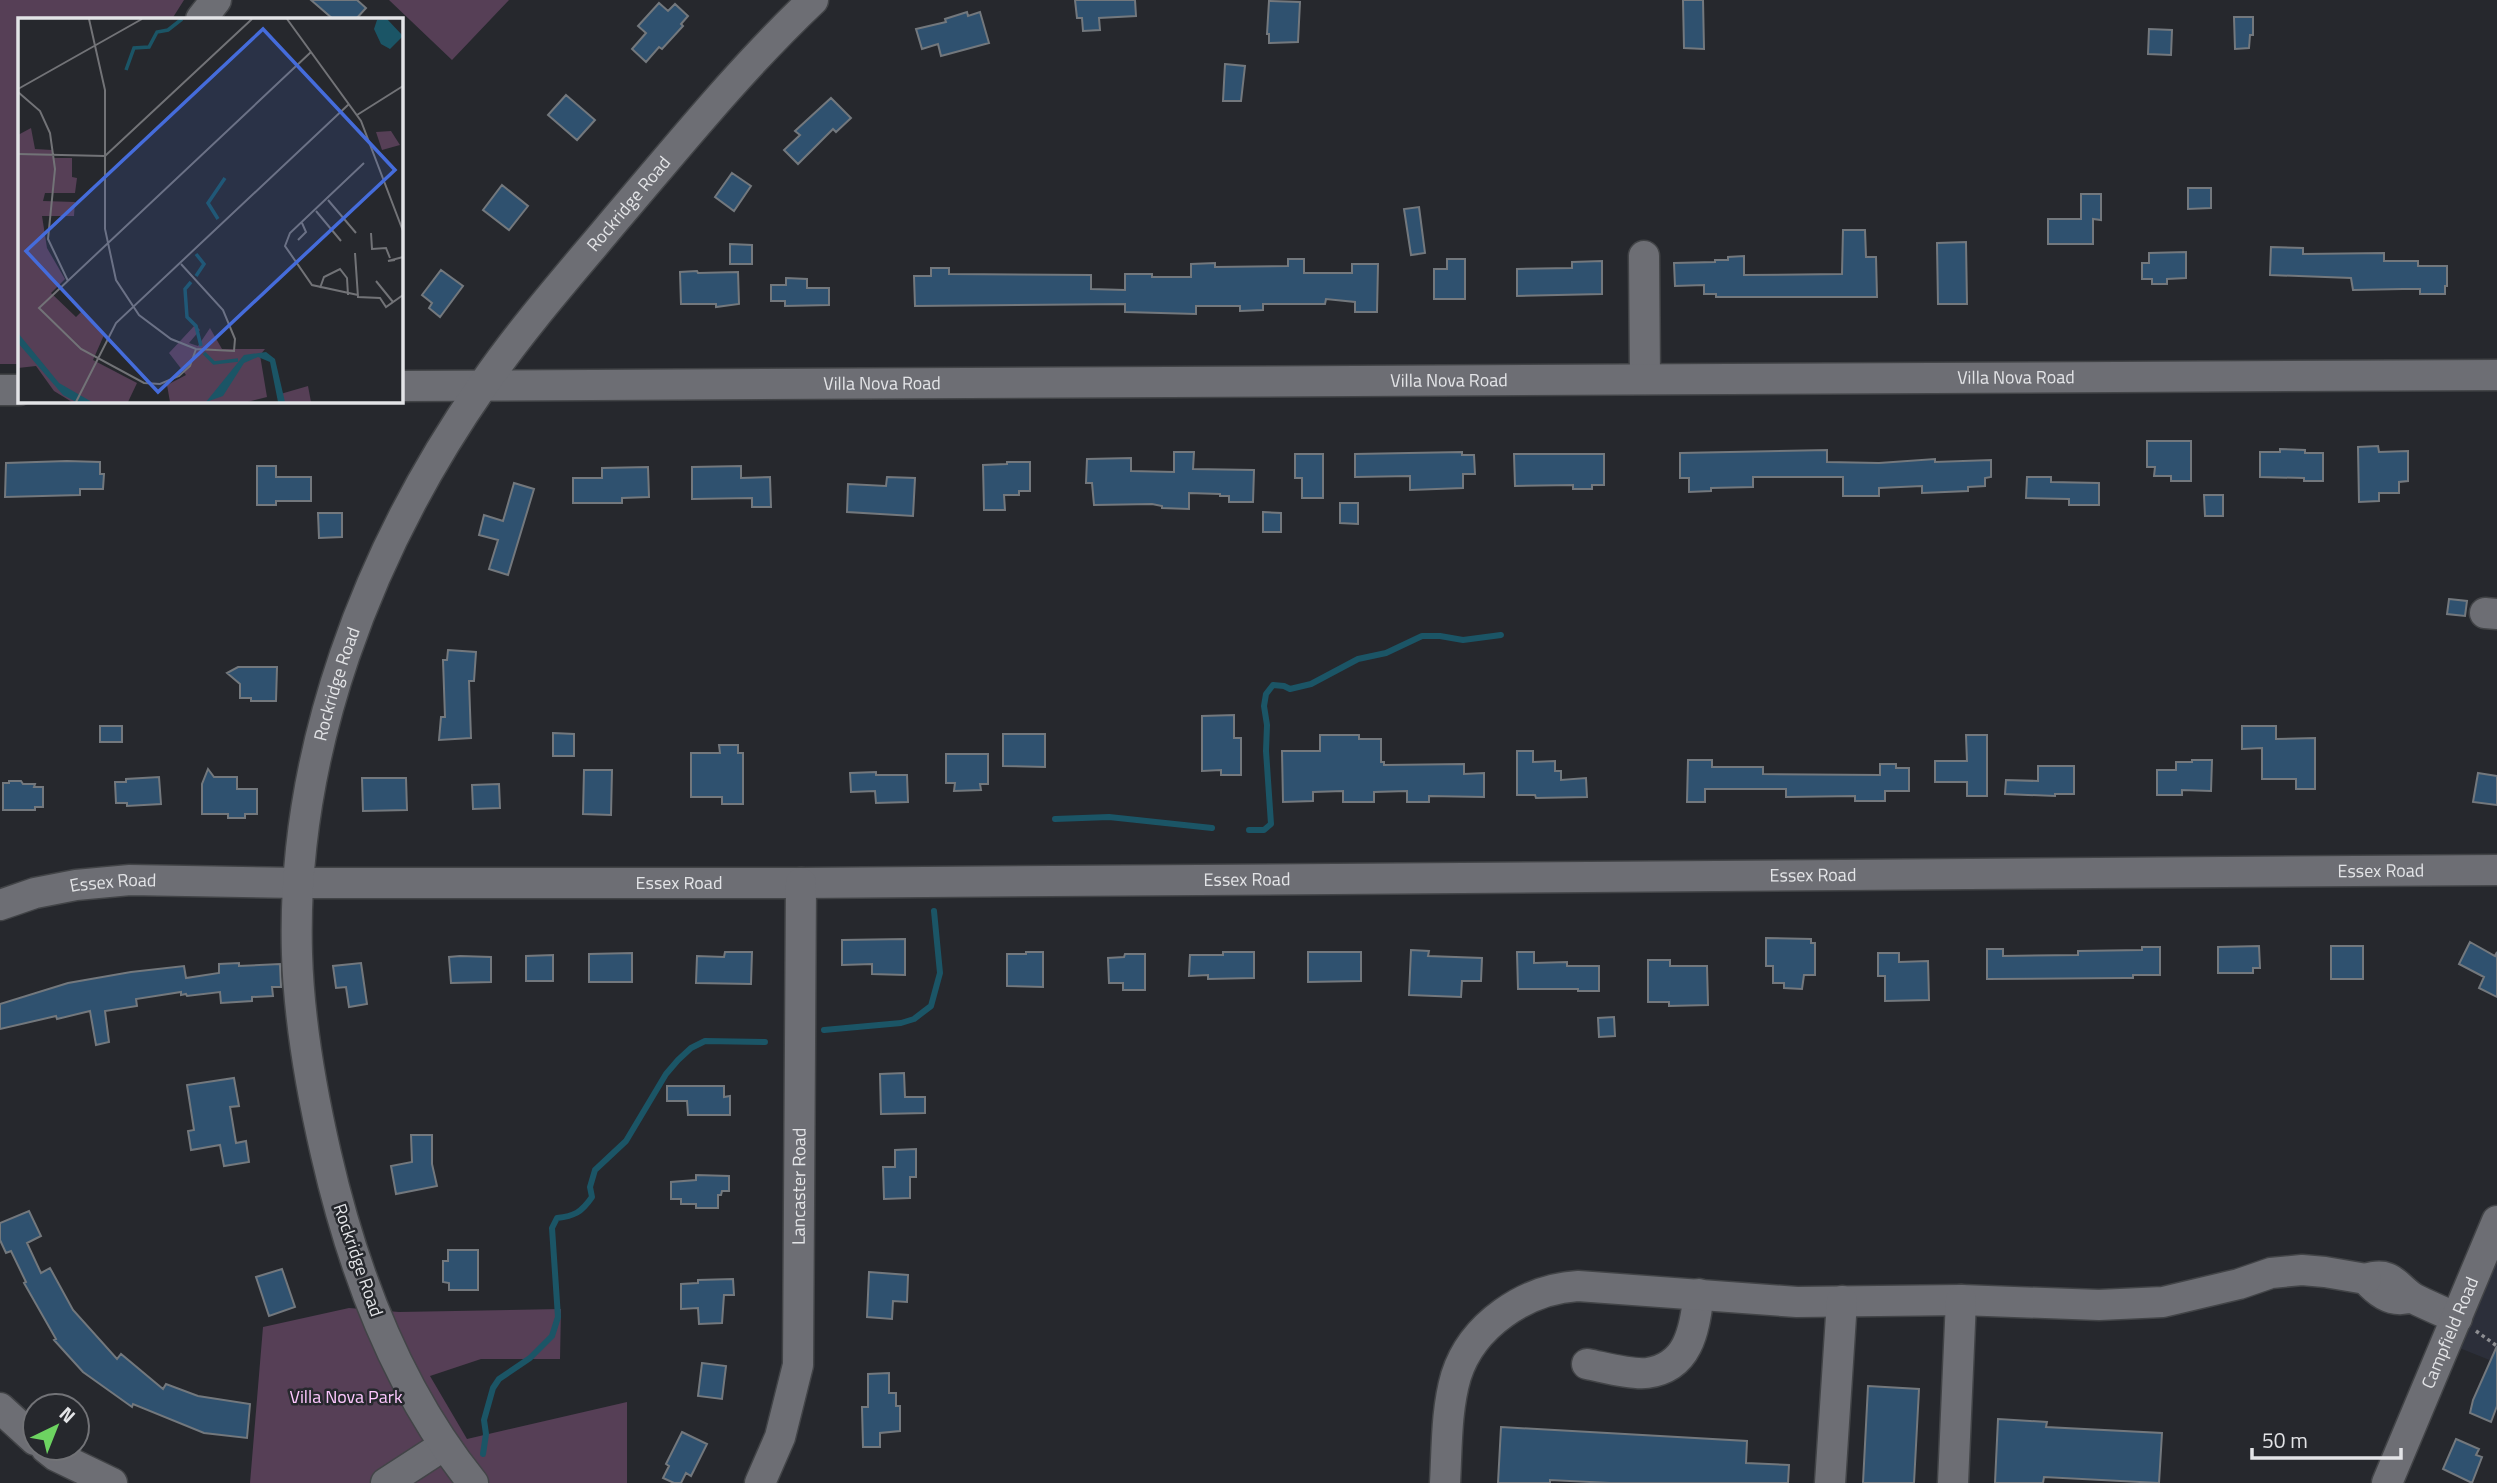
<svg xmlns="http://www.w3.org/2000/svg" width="2497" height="1483" font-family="'Titillium Web',sans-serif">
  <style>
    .built { fill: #2c2f3a }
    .green { fill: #563f56 }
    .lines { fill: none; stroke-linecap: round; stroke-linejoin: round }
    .stream { stroke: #1b5566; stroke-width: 6 }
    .building { fill: #2f516f; stroke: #73787d; stroke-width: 2 }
    .minor-casing { stroke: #424447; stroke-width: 33 }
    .path { stroke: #8d8e92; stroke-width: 3.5; stroke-dasharray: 3.5 3.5; stroke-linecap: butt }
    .minor { stroke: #6d6e74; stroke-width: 30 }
    .labels { text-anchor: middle; stroke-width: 5; stroke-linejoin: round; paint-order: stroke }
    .street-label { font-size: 18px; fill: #e3e4e7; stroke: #26282d }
    .park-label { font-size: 18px; fill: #fdc7fe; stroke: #26282d }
    .inset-river { fill: none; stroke: #1b5566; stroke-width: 3.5 }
    .inset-road { fill: none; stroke: #727377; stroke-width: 2 }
    .view { fill: #456cdb; fill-opacity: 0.15; stroke: #456cdb; stroke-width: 3.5 }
    .inset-edge { fill: none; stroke: #e3e4e7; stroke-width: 3.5 }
  </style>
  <rect width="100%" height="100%" fill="#26282d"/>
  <path class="built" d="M2497,1251v112l-40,-16z"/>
  <path class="green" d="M0,0h184l-12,19h-153v345h-19z
    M389,0h120l-57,60z
    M349,1308l50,4 162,-3 -1,50h-79l-51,17 37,63 160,-37v81h-377l13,-156z"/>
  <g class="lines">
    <path class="stream" d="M1055,819l54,-2 103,11
      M1249,830h15l7,-6 -5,-73 1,-26 -3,-19 2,-12 7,-9 11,1 6,3 21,-5 47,-25 28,-6 36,-17h18l23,4 38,-5
      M824,1030l77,-7 13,-4 17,-13 9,-33 -6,-62
      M483,1454l3,-20 -2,-14 9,-32 6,-9 31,-21 22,-22 6,-19 -6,-89 5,-10c17,-2 24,-5 35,-21l-2,-10 5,-17 31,-29 40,-67 12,-14 13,-12 14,-7 60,1"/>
  </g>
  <path class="building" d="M311,0h46l9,8 -10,11h-23z
    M1075,0h60l1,16 -37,2 1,12 -17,1 -1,-13h-5z
    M1683,0h20l1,49 -20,-1z
    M1269,1l31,1 -2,40 -29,1v-9h-2z
    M659,3l9,8 7,-7 13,12 -7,8 2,2 -21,23 -3,-2 -13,15 -14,-13 14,-16 -8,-7z
    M967,12l1,4 12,-4 9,31 -48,13 -3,-12 -16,5 -6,-20 30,-7 -1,-3z
    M2234,17h19v18h-3l-1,13 -14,1z
    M2149,29l23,1 -1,25 -23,-1z
    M1225,64l20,2 -4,35h-18z
    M566,95l29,25 -18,20 -29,-25z
    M831,98l20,20 -15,14 -3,-3 -35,35 -14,-14 16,-15 -5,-4z
    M732,173l19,13 -17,25 -19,-14z
    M502,185l26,21 -19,24 -26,-20z
    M2188,188h23v20l-23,1z
    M2081,194h20v26l-8,-1v25h-45v-25h33z
    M1419,207l6,46 -14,2 -7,-46z
    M1843,230h22l1,27h10l1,40h-161v-3h-12v-9l-29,1 -1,-23 41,-1v-2h13v-3l16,-1v19l98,-1z
    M1966,242l1,62h-29l-1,-61z
    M730,244l22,1v19h-22z
    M2271,247l32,1v6l81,-1v8h34v5h29v20h-2v8h-25v-5h-17l-50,1 -2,-12 -81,-3z
    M2186,252v26l-19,1v5h-15v-5h-10v-16h7v-10z
    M1288,259h16v14h48v-9h26l-1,48h-22v-10l-29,-3 -1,5h-62v6l-23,1v-5h-44v8l-71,-2v-8l-210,2 -1,-30h17v-8h18v6l142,1v14l34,1v-16h27v3h39v-13l24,-1v4l73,-1z
    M1447,259h18v40h-31v-30h13z
    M1602,261v33l-85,2v-27l55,-1v-6z
    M441,270l22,16 -23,31 -11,-9 3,-5 -10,-8z
    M697,271l1,2 40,-1 1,32 -23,3v-3h-35l-1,-32z
    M786,278l21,1v9h22v17l-44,1v-5h-14v-16h15z
    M2147,441h44v40h-20v-5h-17l1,-9h-8z
    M2378,446l1,6 29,-1v30l-9,1v11h-20v8l-20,1 -1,-55z
    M2280,449l25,1v3h18v28h-19v-3l-44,-1v-25h20z
    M1827,450v12l52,1 56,-4v3l56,-2v17l-6,1v8l-17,1v4l-46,2v-7l-43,2v8h-36v-19h-90v10l-42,1v3l-22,1v-14h-9v-25z
    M1174,452h20l-1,17 61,1 -1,32h-24v-6h-9v-2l-31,-1v16l-27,-1v-2l-10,-2 -58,1 -2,-22h-6l1,-24 44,-1v13l43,1z
    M1462,452v3h12l1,19h-12v14l-53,2v-14l-55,1v-23z
    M1295,454h28v44h-21v-20h-7z
    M1514,454h90v31h-12v4h-19v-4l-58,1z
    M67,461l33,1v12h4l-1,15h-23v6l-75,2 1,-34z
    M1007,462h23v29h-11v4h-15l1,15h-21l-1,-45 24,-1z
    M257,466h19v11h35v24h-35v4h-19z
    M741,466v12l29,-1 1,30h-19v-9l-60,1v-32z
    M648,467l1,30 -27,1v5h-49v-25h29v-10z
    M887,477l28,1 -2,38 -66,-4 1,-28 38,2z
    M2027,477h24v5l48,1v22h-30v-6l-43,-1z
    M514,483l20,6 -26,86 -19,-6 9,-29 -19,-5 5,-20 19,6z
    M2204,495h19v21h-18z
    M1340,503h18v21l-18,-1z
    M1263,512l18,1v19h-18z
    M318,513h24v24l-23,1z
    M2449,599l18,2 -2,15 -18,-2z
    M448,650l28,2 -2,29h-5l2,57 -32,2 2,-23h4l-2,-57h4z
    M238,667h39l-1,34h-25v-3h-11v-14l-13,-11z
    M1234,715v23h7v37h-20v-5l-19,1v-55z
    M100,726h22v16h-22z
    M2242,726h34v13l39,-1v51h-19v-10h-34v-31l-20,1z
    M553,733l21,1v22h-21z
    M1003,734h42v33l-42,-1z
    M1320,735h39v4h22v23h3v3l80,-1v10l20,-1v24l-55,-1v6h-22v-11l-33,1v10h-31v-11l-30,1v9l-30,1 -1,-51h38z
    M1966,735h21v61h-20v-14h-32v-21h32z
    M719,745h19v8h5v51h-21v-7h-31v-44h29z
    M1517,751h16v11l22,-1v10h6v9l25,-2 1,19 -51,1 -1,-3h-18z
    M946,754h42v30h-8l1,6 -27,1 1,-8h-9z
    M1688,760h24v7h51v7l117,1v-11h16v4h13v23h-24v10h-30v-5l-69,1v-8h-81v13h-18z
    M2192,760h20l-1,31 -29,-1v5h-25v-25h19v-8h16z
    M2038,766h36v28h-19v2l-50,-2 1,-14 32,1z
    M208,769l6,8h23v12h20v25h-12v4h-17v-4h-26v-30z
    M584,770h28l-1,45 -28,-1z
    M876,772v3h31l1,27 -32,1 -1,-12 -24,1 -1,-19z
    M2478,773l19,3v29l-24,-3z
    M159,777l2,27 -34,2v-3h-11l-1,-21h11v-3z
    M362,778h44l1,32 -44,1z
    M9,781h12l2,3h12l-1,3h9v20h-8v3h-32v-27h6z
    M499,784l1,24 -27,1 -1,-24z
    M1766,938l45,1v4h4v32h-11l-2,14 -18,-1v-5h-11v-17h-7z
    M905,939v36l-33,-1v-10l-30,1v-25z
    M2470,942l25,14 2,-4v45l-18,-9 5,-11 -25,-13z
    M2259,946l1,22h-7v5h-35v-26z
    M2331,946h32v33h-32z
    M2142,947h18v28h-27v3h-8l-138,1v-30h16v7l75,-1v-4l64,-1z
    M1411,950l18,1 -1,5 54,2 -1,23h-19l-1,16 -52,-2z
    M725,952h27l-1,32 -55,-1 1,-27 27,1z
    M1026,952h17v35l-36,-1v-32h19z
    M1223,952h31v26l-46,1v-4l-19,1 1,-21h33z
    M1308,952h53v29l-53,1z
    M1517,952h17v11l33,-1v4h32v25h-21v-2h-60z
    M632,953v29h-43v-28z
    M1878,953h21v9l29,-1 1,39 -44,1v-25h-7z
    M1125,954h20v36h-22v-7h-14l-1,-25 16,-1z
    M553,955v26h-27v-25z
    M460,956l31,1v25l-40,1 -2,-26z
    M1648,960h22v6h37l1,39 -39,1v-4h-21z
    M239,963v3l41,-2 1,23h-9l1,9 -21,1v4l-31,2 -1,-11 -33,4 -1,-2 -5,1v-3l-45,7 1,7 -32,5 4,31 -13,3 -6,-34 -33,8 -1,-3 -56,13v-25l68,-21 63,-11 53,-6 2,12 33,-5v-9z
    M361,963l6,41 -18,3 -3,-20 -10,1 -3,-22z
    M1614,1017l1,19 -16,1 -1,-19z
    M904,1073l1,24h20v16l-44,1 -1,-40z
    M234,1078l5,28 -9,1 6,36 10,-2 3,21 -25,4 -4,-21 -29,5 -3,-19 6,-1 -7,-45z
    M667,1086h57v11l6,-1v19h-42l-1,-14h-20z
    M411,1135h21v29l5,22 -41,8 -5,-28 21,-4z
    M916,1149v28h-6v21l-26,1 -1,-32h12v-17z
    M696,1175l33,1v15h-7l-1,4h-3v13h-22v-4h-15v-5h-10v-17l25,-2z
    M29,1211l12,25 -14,7 14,30 9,-5 23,42 44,49 4,-5 42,35 3,-5 32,12 52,8 -3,34 -43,-5 -71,-29 -1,3 -49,-35 -29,-32 2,-1 -32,-56 2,-1 -15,-31 -5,2 -6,-13v-17z
    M448,1250h30v40h-29v-7l-6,-1v-21h5z
    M282,1269l13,38 -26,9 -13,-39z
    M869,1272l39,3 -1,27 -14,-1 -1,18 -25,-2z
    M733,1279l1,16h-10l-2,28 -23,1 -1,-16 -17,1v-25l17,-1v-3z
    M2497,1346v60l-6,16 -21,-9 3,-13z
    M702,1363l24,3 -4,33 -24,-3z
    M889,1373v20h7v13h4v25l-20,2v14h-17l-1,-40h6v-33z
    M1868,1386l51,3 -5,94h-51z
    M1998,1419l49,3 -1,5 116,6 -3,50 -115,-6 -1,6h-48z
    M1501,1427l246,14 -1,22 43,2 -1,18h-178l-60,-3v3h-52z
    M682,1432l25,12 -16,32 -5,-3 -5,10h-7l-11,-5 6,-12 -3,-2z
    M2456,1439l23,10 -3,6 6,2 -10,26 -29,-14z"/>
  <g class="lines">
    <g class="minor-casing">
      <g id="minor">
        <path d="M201,19l15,-19"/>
        <path d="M1644,256l1,123"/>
        <path id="s1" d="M401,386l2096,-11"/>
        <path d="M0,390h19"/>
        <path d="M2485,613l12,1"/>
        <path id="s2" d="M0,905l35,-12 41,-8 54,-5 168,3h503l1696,-13"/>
        <path d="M2412,1297c-19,7 -34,-4 -46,-18 27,-9 30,9 49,20 14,7 28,13 42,19"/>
        <path d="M1587,1364c16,3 45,11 60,9 43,-6 47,-44 52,-79"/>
        <path d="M0,1408l35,32"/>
        <path d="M46,1448l10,8 56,27"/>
        <path d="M386,1483l57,-37"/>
        <path id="s3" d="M473,1483c-76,-94 -120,-211 -147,-329 -15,-65 -27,-133 -29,-200 -6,-203 71,-404 186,-569 40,-58 87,-111 132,-165 64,-75 126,-152 198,-220"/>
        <path id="s4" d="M760,1483l20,-46 18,-72 3,-482"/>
        <path d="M1445,1483c2,-35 1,-73 11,-107 16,-51 70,-87 122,-90l219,16 164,-2 138,5 64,-3 76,-18 32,-11 31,-3 23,2 41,7"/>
        <path d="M1830,1483l12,-182"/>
        <path d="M1953,1483l8,-183"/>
        <path id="s5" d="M2387,1483l110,-262"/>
      </g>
    </g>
    <path class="path" d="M2476,1331l21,15"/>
    <use href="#minor" class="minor"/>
  </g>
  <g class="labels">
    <g class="street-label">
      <text dy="6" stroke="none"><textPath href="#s3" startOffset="1407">Rockridge Road</textPath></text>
      <text dy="6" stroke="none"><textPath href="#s1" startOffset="1615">Villa Nova Road</textPath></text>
      <text dy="6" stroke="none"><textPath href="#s1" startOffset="1048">Villa Nova Road</textPath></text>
      <text dy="6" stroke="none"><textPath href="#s1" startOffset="481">Villa Nova Road</textPath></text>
      <text dy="6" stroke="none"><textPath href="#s3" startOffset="840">Rockridge Road</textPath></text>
      <text dy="6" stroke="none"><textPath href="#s2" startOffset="2384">Essex Road</textPath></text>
      <text dy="6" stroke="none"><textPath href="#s2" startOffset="1816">Essex Road</textPath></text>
      <text dy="6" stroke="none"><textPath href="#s2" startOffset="1250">Essex Road</textPath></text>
      <text dy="6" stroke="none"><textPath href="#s2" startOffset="682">Essex Road</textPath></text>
      <text dy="6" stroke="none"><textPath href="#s2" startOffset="116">Essex Road</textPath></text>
      <text dy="6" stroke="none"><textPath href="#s4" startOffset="303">Lancaster Road</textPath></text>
      <text transform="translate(358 1260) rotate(71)" y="6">Rockridge Road</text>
      <text dy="6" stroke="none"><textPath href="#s5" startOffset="163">Campfield Road</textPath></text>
    </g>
    <g class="park-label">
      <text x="346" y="1403">Villa Nova Park</text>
    </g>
  </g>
  <g transform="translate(18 18)">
    <rect width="385" height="385" fill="#26282d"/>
    <path d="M13,110l4,21 17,1 1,8h19v19l5,1 -2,15h-30l-2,8 32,1 -1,14h-32l5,32 18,31 -14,14 25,24 6,-6 22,24 -11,25 44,23 -9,19h-56l-18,-11 -18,-25 -18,2v-233zM373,113l9,14 -18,5 -6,-18zM177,307l5,5 -11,13 9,3 12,-18 12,21h43l-5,6 7,42 -20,5h-77l-3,-17 19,-10 -17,-22zM290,368l3,16h-32l-2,-7z" fill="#563f56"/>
    <path d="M369,1l16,17 -13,13 -9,-5 -7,-15 3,-9zM0,315l41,50 33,19h-16l-13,-7 -45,-52zM248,334l9,7 10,43h-7l-8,-40 -12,-5 -14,6 -21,33 -17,6 38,-47z" fill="#1b5566"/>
    <path class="inset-river" d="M108,52l8,-22 15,-1 8,-15 11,-2 14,-11M200,201l-10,-16 17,-25M178,236l8,10 -8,12M173,264l-6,7 2,28 9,9 5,20M186,335l10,10 24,-3"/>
    <path class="inset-road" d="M71,1l16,71v139l11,51 23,35 32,24 25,10 38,2 1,-12 -12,-29 -42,-46M269,1l74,102 42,110M0,71l124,-70M0,74l22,19 10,22 5,36 -7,70 20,42M339,97l46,-29M0,136l87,2 147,-137M310,182l28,33M298,193l25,30M353,215l1,16 14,-1 4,10M280,222l8,-8 -4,-9M337,235l3,44 22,1 6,9 17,-12M377,242l-7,1 15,-4M358,263l17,21M302,270l4,-11 16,-8 7,9 1,17M340,277l-46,-10 -27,-39 5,-13 74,-70M178,331l-6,17 -11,10 -19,8 -16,-1 -63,-34 -42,-41 272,-256M58,384l40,-79 233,-219"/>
    <path class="view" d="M245,11l132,141 -237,222 -132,-141z"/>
    <rect width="385" height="385" class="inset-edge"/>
  </g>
  <g transform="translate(56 1427) rotate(43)"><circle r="33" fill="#26282d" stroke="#727377" stroke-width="2"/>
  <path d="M0-5L12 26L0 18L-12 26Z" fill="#6dd361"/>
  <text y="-10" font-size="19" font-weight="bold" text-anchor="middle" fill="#e3e4e7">N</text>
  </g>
  <path d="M2252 1448v10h149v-10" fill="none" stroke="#e3e4e7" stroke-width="3.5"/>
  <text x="2262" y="1448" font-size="21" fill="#e3e4e7" stroke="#26282d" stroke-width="5" paint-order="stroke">50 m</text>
</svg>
